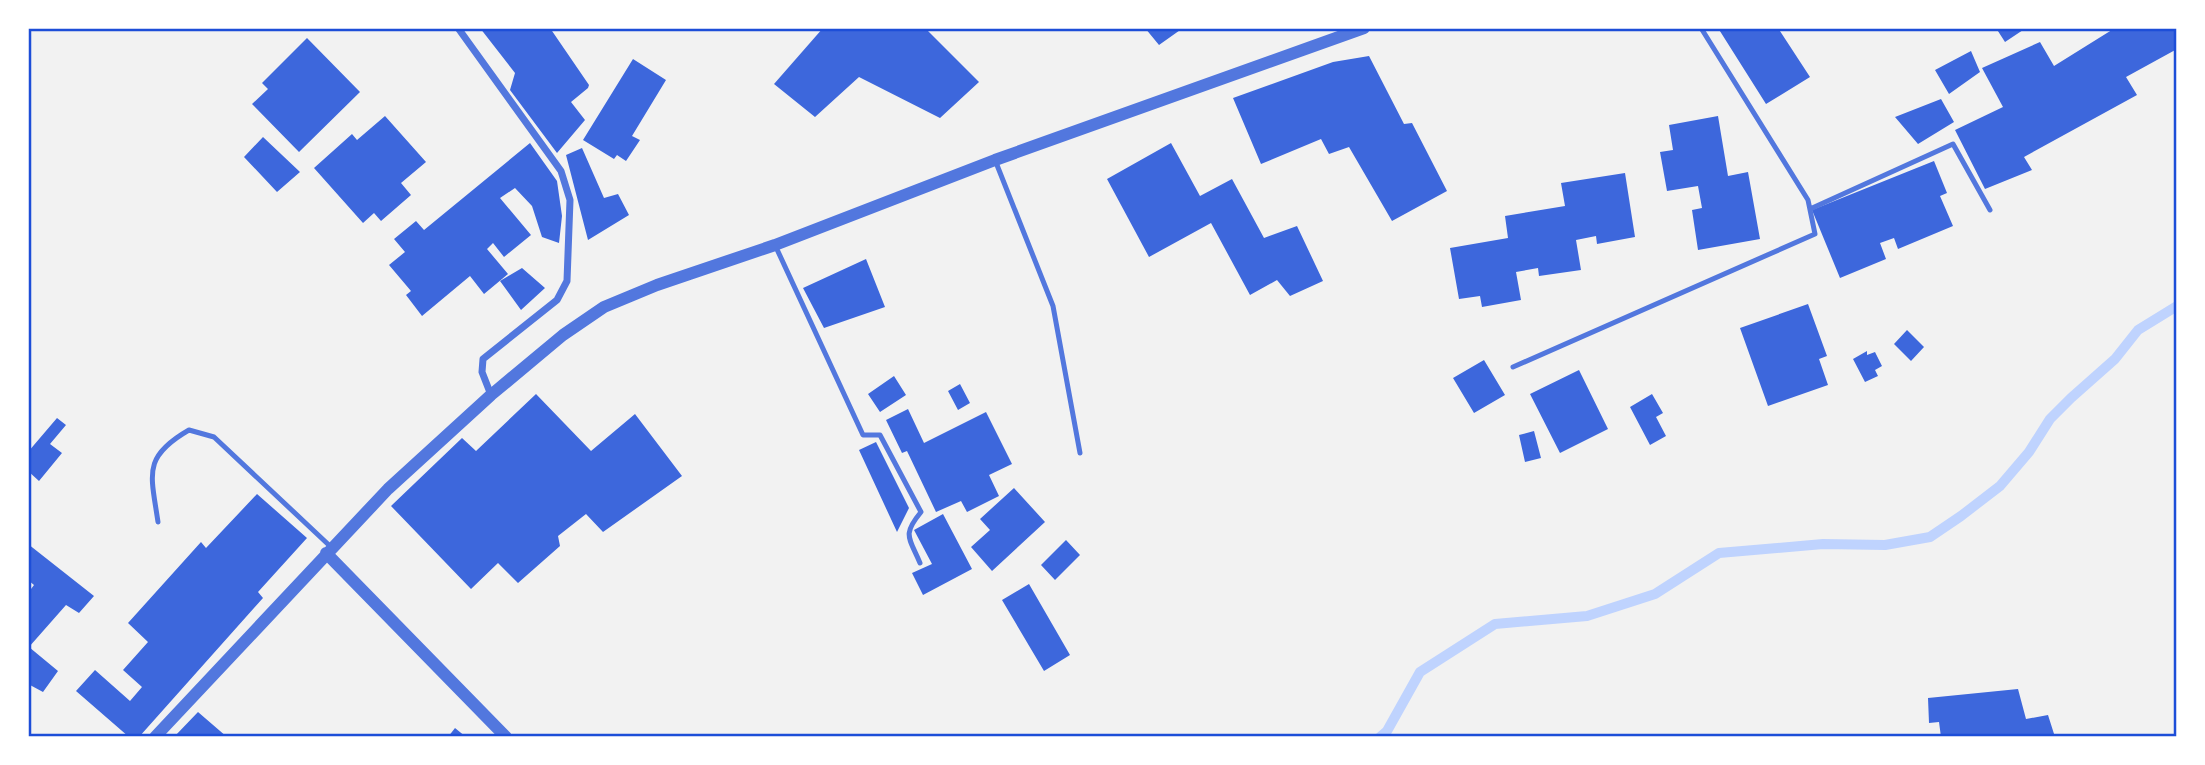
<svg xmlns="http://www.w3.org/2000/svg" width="2205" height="765" font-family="'Libre Baskerville',serif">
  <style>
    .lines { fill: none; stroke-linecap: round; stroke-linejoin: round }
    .stream { stroke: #bfd3fe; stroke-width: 10 }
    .building { fill: #3d67dc }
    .service { stroke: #5277de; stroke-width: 5 }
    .minor { stroke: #5277de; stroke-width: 7 }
    .tertiary { stroke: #5277de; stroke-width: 12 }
    .neatline { fill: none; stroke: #1d4ed8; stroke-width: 2.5 }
  </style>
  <rect width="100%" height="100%" fill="#f2f2f2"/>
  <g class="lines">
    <path class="stream" d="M1380,737l7,-6 33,-59 75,-48 92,-8 68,-22 64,-41 104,-9 62,1 45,-8 31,-21 39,-30 29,-34 21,-33 21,-21 44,-39 23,-29 39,-24"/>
  </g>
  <path class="building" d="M480,28h70l39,57 -1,3 -17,14 14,18 -28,33 -47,-63 5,-17z
    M823,28h102l54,54 -39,36 -81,-41 -44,40 -41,-33z
    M1145,28h38l-24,17z
    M1718,28h60l32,49 -44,27z
    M1996,28h30l-21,14z
    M2115,28h62v21l-51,28 11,18 -113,62 8,13 -47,19 -30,-59 48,-23 -21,-39 58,-26 14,24z
    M307,38l53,54 -61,60 -47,-48 16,-15 -6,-6z
    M1971,51l9,21 -31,22 -14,-24z
    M1369,56l35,68 8,-1 35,68 -55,30 -43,-74 -20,7 -8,-15 -60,25 -28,-66 100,-36z
    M633,59l33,21 -34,56 8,4 -14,21 -9,-6 -3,4 -31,-19z
    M1941,99l13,23 -36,22 -23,-27z
    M385,116l41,46 -25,21 10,12 -30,26 -7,-8 -11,10 -49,-55 38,-34 5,6z
    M1718,116l10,60 20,-4 12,67 -62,11 -6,-40 10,-2 -4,-22 -31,5 -7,-39 13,-2 -4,-25z
    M263,137l37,35 -23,20 -33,-35z
    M530,143l27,38 5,35 -3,27 -17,-6 -10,-31 -17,-18 -15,10 31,37 -27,22 -11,-14 -6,6 21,25 -24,20 -14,-18 -48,40 -16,-21 5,-4 -22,-26 16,-13 -11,-13 22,-18 8,9z
    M1171,143l29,53 32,-17 32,59 33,-12 26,55 -33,15 -13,-16 -27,15 -39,-72 -62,34 -42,-78z
    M582,148l22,50 14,-4 11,21 -41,25 -22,-85z
    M1934,161l13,32 -7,3 13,30 -55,23 -4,-11 -14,5 6,16 -46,19 -28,-68z
    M1625,173l10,64 -38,7 -1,-8 -20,4 5,30 -42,6 -1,-8 -22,4 5,28 -39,7 -2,-11 -21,3 -9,-51 58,-10 -3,-22 60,-10 -4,-23z
    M866,259l19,48 -61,21 -21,-40z
    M522,268l23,20 -24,22 -21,-29z
    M1808,304l19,52 -8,3 9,26 -60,21 -28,-78z
    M1907,330l17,17 -13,14 -17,-17z
    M1867,351v4l8,-3 7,14 -7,4 3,6 -13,6 -12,-23z
    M1484,360l21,35 -31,18 -21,-35z
    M1579,370l29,59 -48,24 -30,-59z
    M894,376l12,19 -26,17 -12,-18z
    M960,384l10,19 -12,7 -10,-19z
    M536,394l55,57 44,-37 47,62 -79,56 -17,-18 -28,22 2,10 -42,37 -20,-20 -27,26 -80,-83 71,-68 14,13z
    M1652,394l11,19 -7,4 10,19 -16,9 -20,-38z
    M908,409l16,34 62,-31 26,52 -23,11 10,21 -32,16 -6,-11 -25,11 -29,-61 -5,2 -16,-33z
    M57,418l9,7 -16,19 12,9 -23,28 -11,-10v-19z
    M1534,431l7,27 -16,4 -6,-27z
    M876,442l33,66 -12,24 -38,-82z
    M1014,488l31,34 -53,49 -21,-24 19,-17 -10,-11z
    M257,494l50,44 -49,54 5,6 -124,139h-10l-53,-46 19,-21 35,31 12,-14 -19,-17 25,-28 -20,-19 73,-81 5,6z
    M943,514l29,55 -49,26 -11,-22 20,-9 -18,-34z
    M1066,540l14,15 -25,25 -14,-15z
    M28,544l66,52 -15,17 -13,-8 -37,42 29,24 -15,21 -13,-7 -2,3v-95l6,-8 -6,-5z
    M1029,584l41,71 -26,16 -42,-71z
    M2018,689l8,30 22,-4 7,22h-114l-2,-15 -10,1 -1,-25z
    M198,712l29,25h-53z
    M455,728l11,9h-18z"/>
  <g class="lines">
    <path class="service" d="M995,160l58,146 27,147
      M1810,209l143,-65 37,66
      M775,245l88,190h17l41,77c-19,23 -12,25 -1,51
      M1513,367l302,-133 -7,-34 -107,-172
      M158,522c-7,-48 -16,-65 31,-92l25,7 117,110"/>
    <path class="minor" d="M458,28l103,143 9,29 -3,81 -10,19 -74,59 -1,13 9,23"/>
    <path class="tertiary" d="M326,553l180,184
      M155,737l233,-248 103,-94 72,-60 41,-28 53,-22 118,-40 220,-85 369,-132"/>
  </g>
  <rect width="2205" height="765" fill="none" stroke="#ffffff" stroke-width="60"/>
  <rect x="30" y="30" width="2145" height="705" class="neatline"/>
</svg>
